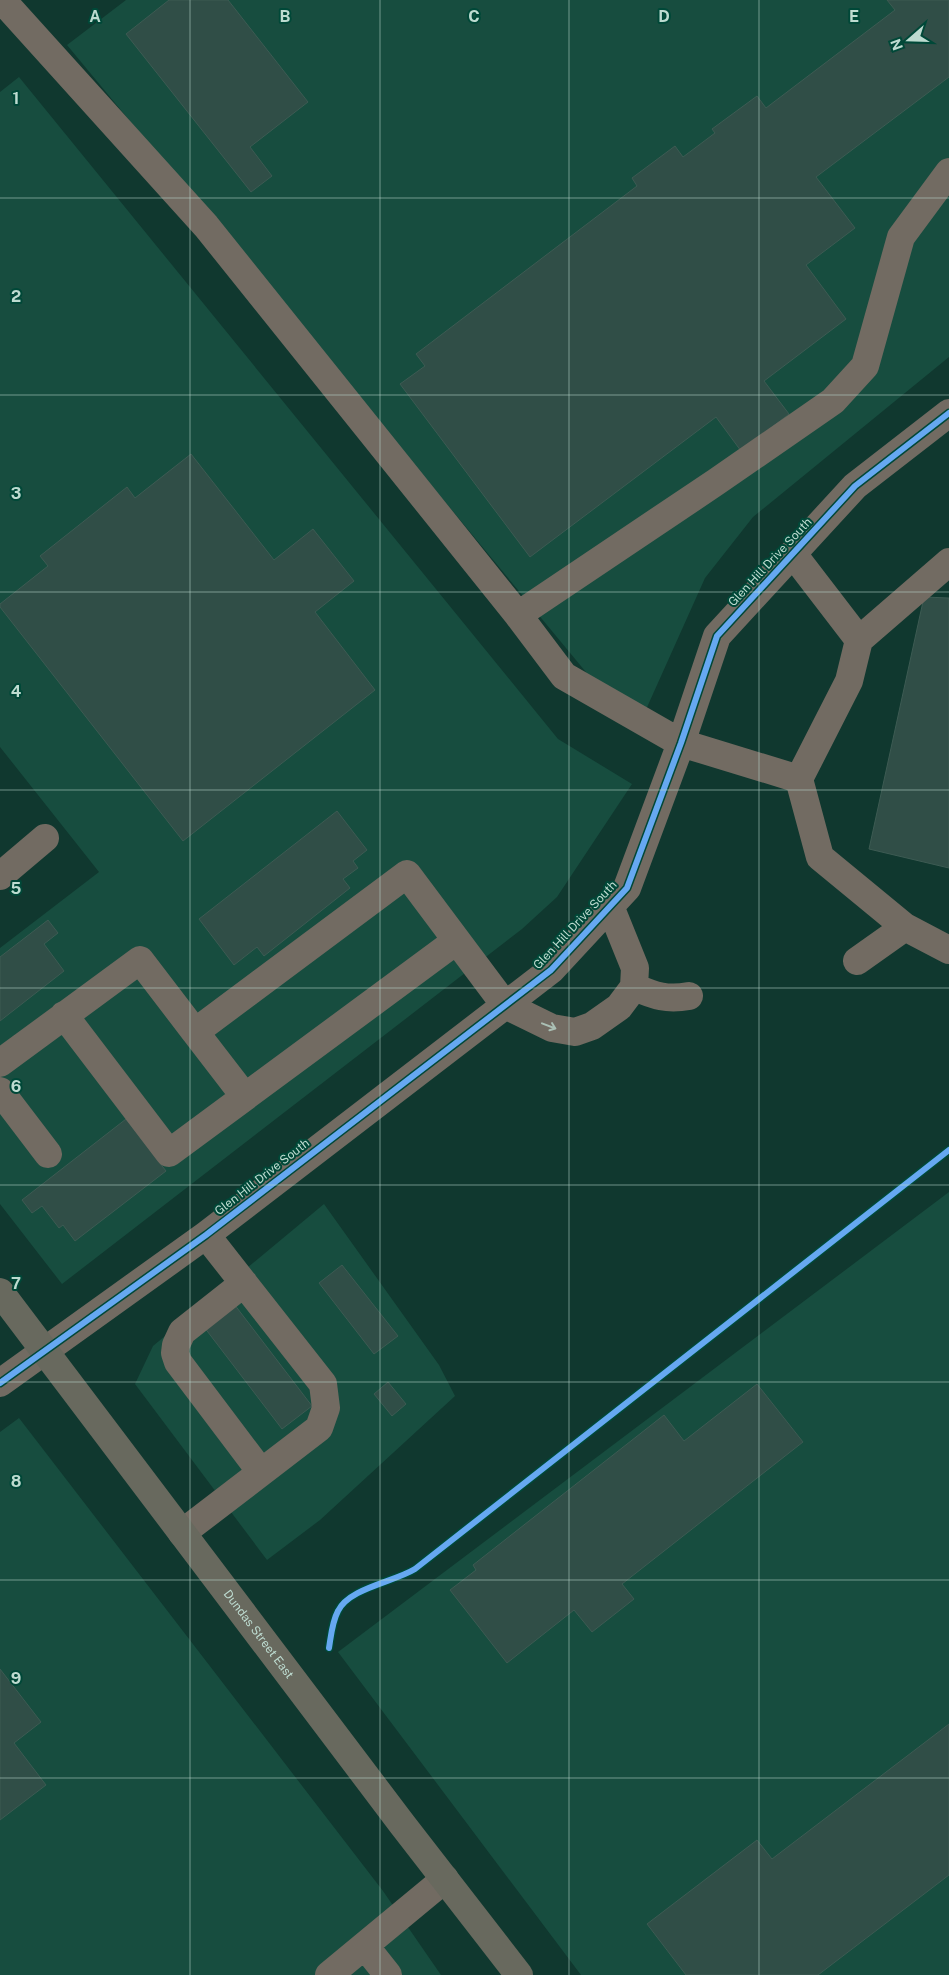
<svg xmlns="http://www.w3.org/2000/svg" width="949" height="1975" font-family="'Public Sans',sans-serif">
  <style>
    .built { fill: #174d3f }
    .building { fill: #304e47; stroke: #3d5b53 }
    .lines { fill: none; stroke-linecap: round; stroke-linejoin: round }
    .minor { stroke: #726b62; stroke-width: 28 }
    .major { stroke: #68695e; stroke-width: 28 }
    .cycleway-casing { stroke: #004838; stroke-width: 9 }
    .cycleway { stroke: #66a8f1; stroke-width: 6 }
    .oneway { stroke: #aabfb4 }
    .grid { fill: none; stroke: #bddbd0; stroke-width: 1; stroke-opacity: 0.55 }
    .labels { text-anchor: middle; stroke-width: 4; stroke-linejoin: round; paint-order: stroke }
    .street-label { font-size: 12px; fill: #bddbd0; stroke: #004838 }
    .grid-label { font-size: 16px; text-anchor: middle; font-weight: bold; fill: #bddbd0; stroke: #004838; stroke-width: 4; stroke-linejoin: round; paint-order: stroke }
  </style>
  <rect width="100%" height="100%" fill="#10382f"/>
  <path class="built" d="M126,0h823v357l-196,160 -48,61 -61,136 -54,-37 -523,-632z
    M19,77l539,662 74,45 -75,113 -35,32 -460,355 -62,-80v-256l99,-76 -99,-125v-655z
    M949,1192v783h-368l-243,-323z
    M324,1204l115,161 16,31 -135,124 -53,40 -132,-176 18,-38z
    M19,1418l364,473 58,84h-441v-543z"/>
  <path class="building" d="M169,0h59l80,102 -58,45 22,29 -21,16 -125,-158z
    M887,0h62v77l-133,100 39,51 -49,37 40,54 -82,62 25,33 -48,37 -25,-34 -186,140 -130,-173 25,-18 -9,-12 221,-168 -5,-8 43,-32 8,11 32,-24 -3,-4 45,-33 9,12 129,-98z
    M191,454l83,106 39,-31 41,52 -39,31 60,78 -192,151 -183,-234v-3l48,-38 -8,-10 87,-69 8,11z
    M924,597l25,1v270l-80,-19z
    M337,811l30,39 -14,11 5,7 -15,11 7,9 -86,68 -7,-9 -23,18 -35,-46z
    M48,920l10,13 -14,11 20,27 -64,50v-64z
    M126,1119l40,52 -91,70 -12,-16 -4,3 -17,-22 -10,7 -10,-13z
    M342,1265l56,71 -24,18 -55,-71z
    M231,1300l81,106 -30,23 -81,-106z
    M388,1382l18,22 -14,12 -18,-22z
    M757,1384l46,58 -181,142 12,15 -42,33 -18,-22 -67,53 -57,-73 26,-20 -3,-5 191,-150 20,26z
    M0,1669l41,53 -27,21 32,42 -46,35z
    M949,1724v151l-131,100h-132l-39,-51 110,-84 15,19z"/>
  <g class="lines">
    <path class="minor" d="M2,0l204,226 312,389 46,61 117,67 118,36
      M793,554l66,86 -10,41 -50,98 21,78 85,70 44,23
      M518,615l198,-133 117,-81 32,-35 36,-129 48,-65
      M859,640l90,-78
      M0,876l45,-38
      M857,961l48,-34
      M634,987c21,9 33,13 55,9
      M64,1015l105,138 287,-212
      M195,1032l50,65
      M0,1063l140,-103 55,72 212,-158 98,131 47,23 23,4 17,-6 27,-19 15,-20 1,-19 -25,-62
      M0,1091l48,63
      M244,1283l-62,49 -6,13 -1,8 3,9 83,110
      M0,1383l206,-148 345,-265 76,-82 54,-145 36,-107 138,-150 94,-73
      M182,1533l137,-105 7,-20 -3,-24 -117,-149
      M365,1946l23,29
      M329,1975l116,-96"/>
    <path class="major" id="s1" d="M0,1292l402,532 117,151"/>
    <g class="cycleway-casing">
      <path id="cycleway" d="M0,1383l206,-148 345,-265 76,-82 54,-145 36,-107 138,-150 94,-73
        M329,1648c2,-12 3,-26 9,-37 11,-23 56,-29 77,-42l534,-419"/>
    </g>
    <use href="#cycleway" class="cycleway"/>
  </g>
  <defs><path id="oneway-shaft" d="M-6 0H5M1.5-3L5.5 0L1.5 3" fill="none" stroke-width="1.6" stroke-linecap="round" stroke-linejoin="round" transform="scale(1.25)"/></defs>
  <use class="oneway" href="#oneway-shaft" transform="translate(549 1026) rotate(21)"/>
  <path class="grid" d="M190,0v1975M380,0v1975M569,0v1975M759,0v1975M0,198h949M0,395h949M0,592h949M0,790h949M0,988h949M0,1185h949M0,1382h949M0,1580h949M0,1778h949"/>
  <g class="labels">
    <g class="street-label">
      <text transform="translate(770 562) rotate(-47)" y="4">Glen Hill Drive South</text>
      <text transform="translate(575 925) rotate(-47)" y="4">Glen Hill Drive South</text>
      <text transform="translate(262 1177) rotate(-38)" y="4">Glen Hill Drive South</text>
      <text dy="4" stroke="none"><textPath href="#s1" startOffset="429">Dundas Street East</textPath></text>
    </g>
  </g>
  <g class="grid-label">
    <text x="95" y="22">A</text>
    <text x="285" y="22">B</text>
    <text x="474" y="22">C</text>
    <text x="664" y="22">D</text>
    <text x="854" y="22">E</text>
    <text x="16" y="104">1</text>
    <text x="16" y="302">2</text>
    <text x="16" y="499">3</text>
    <text x="16" y="697">4</text>
    <text x="16" y="894">5</text>
    <text x="16" y="1092">6</text>
    <text x="16" y="1289">7</text>
    <text x="16" y="1487">8</text>
    <text x="16" y="1684">9</text>
  </g>
  <g transform="translate(909 40) rotate(250)" stroke="#004838" stroke-width="4" paint-order="stroke">
  <path d="M0-4L9 19L0 12L-9 19Z" fill="#bddbd0"/>
  <text y="-8" font-size="14" font-weight="bold" text-anchor="middle" fill="#bddbd0">N</text>
  </g>
</svg>
